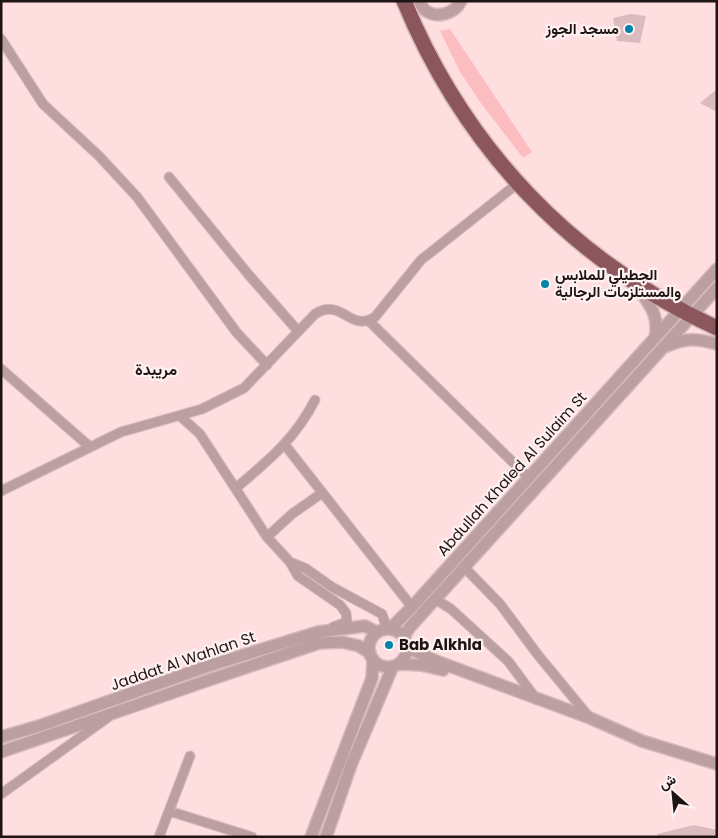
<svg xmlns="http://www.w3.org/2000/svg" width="718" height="838" font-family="Poppins,Vazirmatn,sans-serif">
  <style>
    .green { fill: #fcbdc1 }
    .building { fill: #dbbbbd }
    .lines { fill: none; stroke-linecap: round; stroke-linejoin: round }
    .minor-casing { stroke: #d7babb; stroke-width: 11 }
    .tertiary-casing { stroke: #d7babb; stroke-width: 14 }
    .trunk-casing { stroke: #d7babb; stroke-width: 18 }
    .minor { stroke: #bc9fa0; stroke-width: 9 }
    .tertiary { stroke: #bc9fa0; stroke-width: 11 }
    .trunk { stroke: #8c575c; stroke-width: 15 }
    .poi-dot { fill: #0084a7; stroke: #fff1f2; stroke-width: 2 }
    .labels { text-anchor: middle; stroke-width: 4.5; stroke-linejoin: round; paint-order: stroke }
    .poi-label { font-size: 15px; font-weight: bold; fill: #1f1414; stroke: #fff1f2; text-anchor: start }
    .street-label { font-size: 15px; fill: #1f1414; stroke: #fff1f2 }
    .neighbourhood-label { font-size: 16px; font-weight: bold; fill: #1f1414; stroke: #fff1f2 }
  </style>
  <rect width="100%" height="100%" fill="#ffdee0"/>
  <path class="green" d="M450,29l82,123 -9,6 -40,-52 -23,-34 -20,-41z"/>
  <path class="building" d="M631,14l15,2 -6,27 -23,-2 -4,-23z
    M717,89v23l-17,-9z
    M694,825l23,5v7h-59l-1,-3z"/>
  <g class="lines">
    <g class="minor-casing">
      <path id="minor" d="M1,39l42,65 56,52 38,41 100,136 30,32
        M169,177l79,97 50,57
        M369,321l160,157
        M1,369l89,78
        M180,416l20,18 67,103 23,25 8,14 42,29 6,8 1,9 -14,5
        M285,445l127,162
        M236,488c33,-28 59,-49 79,-88
        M1,491l120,-59 81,-23 42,-21 71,-74c28,-17 34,19 60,3l46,-57 96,-76
        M267,537l25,-23 30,-21
        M290,562l15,6 27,19 50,27 5,15
        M464,567l36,37 38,51 52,63
        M435,599l16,10 57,52 29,39
        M1,794l106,-76
        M169,811l83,26
        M159,837l31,-81"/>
    </g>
    <g class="tertiary-casing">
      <path id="tertiary" d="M419,1c2,3 4,8 7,10 12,8 29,2 35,-10
        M635,283c13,21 25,30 20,55
        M667,346c19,-8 29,-8 50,-2
        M369 648a19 19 0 1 1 38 0a19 19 0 1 1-38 0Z
        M390,629l22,-22 305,-338
        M403,637l7,-10 307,-339
        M407,647l29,14 154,57 52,23 75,23
        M398,664l23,1 22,5
        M1,737l38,-11 169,-60 110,-34 47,-6 11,6
        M1,752l208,-72 110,-37 23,-1 17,4 11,7
        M311,837l61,-159 1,-19
        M326,837l25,-72 42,-99"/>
    </g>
    <g class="trunk-casing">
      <path id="trunk" d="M404,1c61,148 168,260 313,327"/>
    </g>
    <use href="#minor" class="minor"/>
    <use href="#tertiary" class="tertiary"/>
    <use href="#trunk" class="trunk"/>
  </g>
  <g class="poi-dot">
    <circle cx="629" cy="29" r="5"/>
    <circle cx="545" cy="284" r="5"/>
    <circle cx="389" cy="645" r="5"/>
  </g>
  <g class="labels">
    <g class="poi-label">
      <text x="619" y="34" text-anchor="end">مسجد الجوز</text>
      <text x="555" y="280">الجطيلي للملابس<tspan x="555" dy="17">والمستلزمات الرجالية</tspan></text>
      <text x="399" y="650">Bab Alkhla</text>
    </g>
    <g class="street-label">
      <text transform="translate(512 474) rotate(-48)" y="5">Abdullah Khaled Al Sulaim St</text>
      <text transform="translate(183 661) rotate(-19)" y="5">Jaddat Al Wahlan St</text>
    </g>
    <g class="neighbourhood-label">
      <text x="156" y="375">مريبدة</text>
    </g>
  </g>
  <rect width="718" height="838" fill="none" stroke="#1f1414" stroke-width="5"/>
  <g transform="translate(673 793) rotate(333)" stroke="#fff1f2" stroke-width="4" paint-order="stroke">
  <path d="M0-4L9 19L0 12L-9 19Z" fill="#1f1414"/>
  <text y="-8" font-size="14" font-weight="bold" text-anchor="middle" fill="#1f1414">ش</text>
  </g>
</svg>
